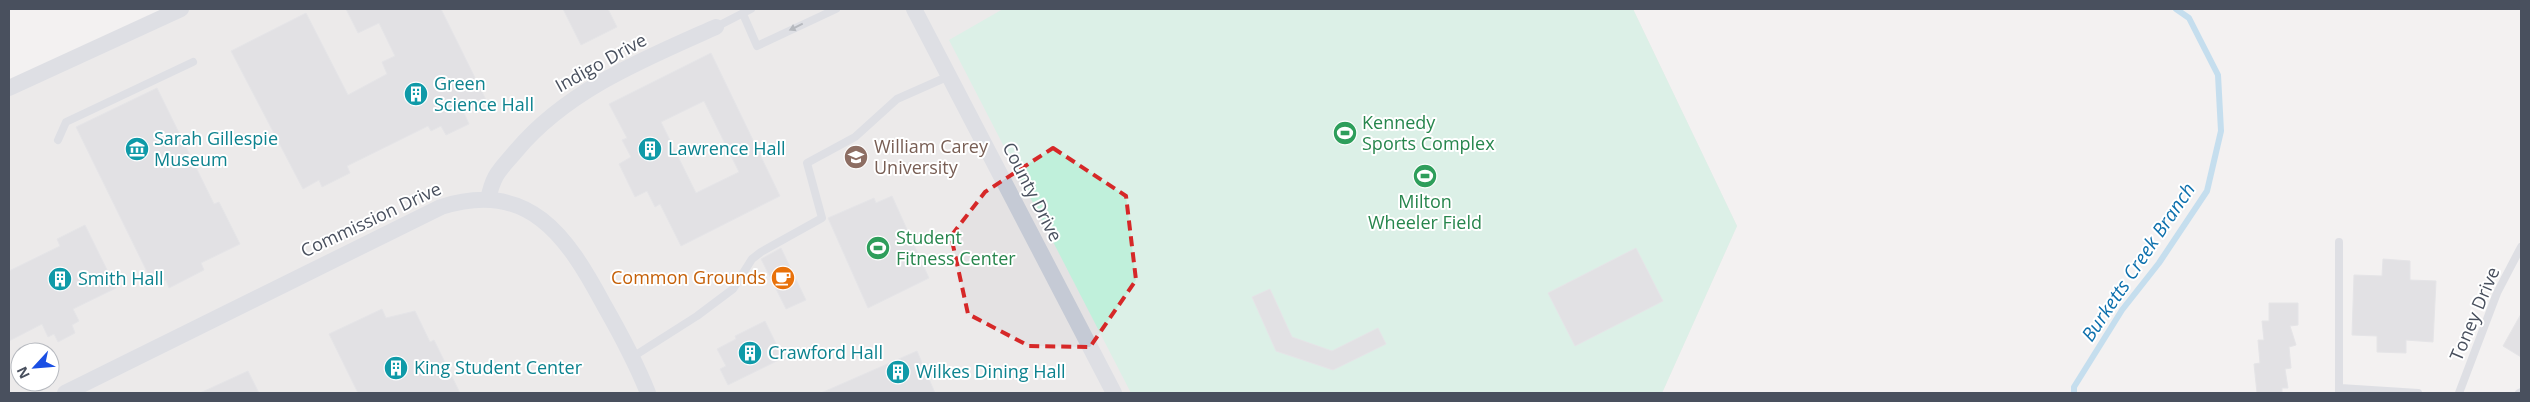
<svg xmlns="http://www.w3.org/2000/svg" width="2530" height="402" font-family="'Open Sans',sans-serif">
  <style>
    .education { fill: #e4e2e3; fill-rule: evenodd }
    .green { fill: #c0f0db }
    .lines { fill: none; stroke-linecap: round; stroke-linejoin: round }
    .stream { stroke: #8ec8ec; stroke-width: 6 }
    .building { fill: #cecfd5; stroke: #d5d6dc; fill-rule: evenodd }
    .service { stroke: #c5cad5; stroke-width: 8 }
    .minor { stroke: #c5cad5; stroke-width: 16 }
    .oneway { fill: #6e7582 }
    .marked { fill: none; stroke: #d62828; stroke-width: 4; stroke-dasharray: 10 6; stroke-linejoin: round }
    .labels { text-anchor: middle; stroke-width: 4; stroke-linejoin: round; paint-order: stroke }
    .street-label { font-size: 18px; fill: #49505e; stroke: #fff }
    .culture-label { font-size: 18px; fill: #0d838f; stroke: #fff; text-anchor: start }
    .leisure-label { font-size: 18px; fill: #27864d; stroke: #fff; text-anchor: start }
    .education-label { font-size: 18px; fill: #785e54; stroke: #fff; text-anchor: start }
    .food-label { font-size: 18px; fill: #c56008; stroke: #fff; text-anchor: end }
    .water-label { font-size: 19px; font-style: italic; fill: #0d70ad; stroke: #fff }
  </style>
  <rect width="100%" height="100%" fill="#f3f1f1"/>
  <path class="education" d="M182,9h1451l104,217 -75,167h-1653v-305zM20,352h30v30h-30z"/>
  <path class="green" d="M1003,9h630l104,217 -75,167h-531l-182,-353z"/>
  <g class="lines">
    <path class="stream" d="M2074,393v-6l48,-77 37,-47 48,-72 14,-60 -3,-56 -29,-57 -13,-9"/>
  </g>
  <path class="building" d="M346,9h95l46,93 -23,11 5,11 -23,11 -5,-9 -10,5 -3,-5 -81,40 3,7 -28,14 -3,-7 -16,9 -72,-138 75,-38 42,82 39,-21 -5,-12 13,-6 -16,-33 -21,10z
    M563,9h45l9,18 -36,18z
    M711,53l69,143 -99,50 -21,-42 -5,3 -8,-16 -12,6 -16,-33 12,-7 -9,-17 5,-2 -18,-34zM704,101l35,71 -43,21 -35,-71z
    M157,88l57,116 5,-2 21,42 -39,19 3,7 -35,18 -3,-8 -12,6 -78,-159z
    M892,196l37,82 -61,30 -40,-90 46,-20 2,5z
    M85,225l31,63 -43,21 6,12 -7,4 3,8 -17,9 -4,-8 -6,3 -6,-13 -33,17v-70l51,-25 -3,-7z
    M781,248l25,52 -20,9 -25,-50z
    M1636,248l27,53 -88,45 -27,-53z
    M2383,259l27,2v19l26,1 -3,61 -27,-2v13l-29,-1v-16l-25,-1 2,-60 28,1z
    M1270,289l22,48 40,14 46,-23 8,16 -53,26 -57,-19 -24,-54z
    M2269,303h29v22l-8,1 6,19 -7,2 2,21 -6,1 3,19h-6v5h-25l-3,-29 6,-1 -2,-23h6l-2,-19h7z
    M382,309l4,9 29,-7 15,31 4,-2 26,53h-102l-29,-59z
    M2521,314v43l-18,-11z
    M765,321l18,37 -55,27 -8,-16 6,-3 -9,-17 19,-10 -1,-3z
    M917,351l18,42h-114z
    M248,371l11,22h-59z"/>
  <g class="lines">
    <path class="service" d="M743,14l14,32 79,-37
      M716,27l35,-18
      M58,140l8,-18 127,-60
      M2339,242v151
      M631,358l66,-42 36,-27 19,-30 9,-7 61,-34 -15,-55 48,-26 42,-38 52,-23
      M2340,388l78,5
      M2459,393l38,-100 24,-46
      M2519,393l2,-1"/>
    <path class="minor" d="M914,9l200,384
      M9,88l172,-79
      M488,200c5,-26 12,-30 28,-49 51,-61 128,-92 200,-124
      M65,393l376,-186c88,-28 126,29 163,98 16,28 32,58 44,88"/>
  </g>
  <defs><path id="oneway-solid" d="M-6-.8H1V-3.2L6.5 0L1 3.2V.8H-6Z" transform="scale(1.25)"/></defs>
  <use class="oneway" href="#oneway-solid" transform="translate(796 27) rotate(154)"/>
  <path d="M0 0H2530V402H0ZM1053,148l73,48 10,84 -46,67 -61,-1 -61,-32 -17,-78 34,-44z" fill="#f3f1f1" fill-opacity=".55" fill-rule="evenodd"/>
  <path class="marked" d="M1053,148l73,48 10,84 -46,67 -61,-1 -61,-32 -17,-78 34,-44z"/>
  <defs>
    <g id="building-disc" transform="scale(1.25)"><circle r="9.5" fill="#0f9aa8" stroke="#fff"/><path d="M-4-6H4V6H1V3H-1V6H-4ZM-2.5-4.3h1.7v1.8h-1.7ZM.8-4.3h1.7v1.8H.8ZM-2.5-1h1.7V.8h-1.7ZM.8-1h1.7V.8H.8Z" fill="#fff"/></g>
    <g id="stadium-disc" transform="scale(1.25)"><circle r="9.5" fill="#2e9e5b" stroke="#fff"/><path d="M0-5a6.5 5 0 1 0 0 10a6.5 5 0 1 0 0-10ZM-3.5-1.8h7v3.6h-7Z" fill="#fff"/></g>
    <g id="museum-disc" transform="scale(1.25)"><circle r="9.5" fill="#0f9aa8" stroke="#fff"/><path d="M0-6L6-3V-2H-6V-3ZM-5-1h2V3h-2ZM-1-1h2V3h-2ZM3-1h2V3H3ZM-6 4H6V6H-6Z" fill="#fff"/></g>
    <g id="university-disc" transform="scale(1.25)"><circle r="9.5" fill="#8d6e63" stroke="#fff"/><path d="M0-5L7-2L0 1L-7-2ZM-4 1L0 2.5L4 1V4Q0 6-4 4Z" fill="#fff"/></g>
    <g id="cafe-disc" transform="scale(1.25)"><circle r="9.5" fill="#e8710a" stroke="#fff"/><path d="M-5.5-4.5H6V0H3Q3 3.5 0 3.5H-2.5Q-5.5 3.5-5.5 0ZM3-3.2v2h1.7v-2ZM-6 4.5H4V6H-6Z" fill="#fff"/></g>
  </defs>
  <g fill-rule="evenodd">
    <use href="#building-disc" x="416" y="94"/>
    <use href="#stadium-disc" x="1345" y="133"/>
    <use href="#museum-disc" x="137" y="149"/>
    <use href="#building-disc" x="650" y="149"/>
    <use href="#university-disc" x="856" y="157"/>
    <use href="#stadium-disc" x="1425" y="176"/>
    <use href="#stadium-disc" x="878" y="248"/>
    <use href="#cafe-disc" x="783" y="278"/>
    <use href="#building-disc" x="60" y="279"/>
    <use href="#building-disc" x="750" y="353"/>
    <use href="#building-disc" x="396" y="368"/>
    <use href="#building-disc" x="898" y="372"/>
  </g>
  <g class="labels">
    <g class="street-label">
      <text transform="translate(601 63) rotate(-29)" y="6">Indigo Drive</text>
      <text transform="translate(1032 192) rotate(63)" y="6">County Drive</text>
      <text transform="translate(371 220) rotate(-25)" y="6">Commission Drive</text>
      <text transform="translate(2475 314) rotate(-67)" y="6">Toney Drive</text>
    </g>
    <g class="culture-label">
      <text x="434" y="90">Green<tspan x="434" dy="21">Science Hall</tspan></text>
      <text x="154" y="145">Sarah Gillespie<tspan x="154" dy="21">Museum</tspan></text>
      <text x="668" y="155">Lawrence Hall</text>
      <text x="78" y="285">Smith Hall</text>
      <text x="768" y="359">Crawford Hall</text>
      <text x="414" y="374">King Student Center</text>
      <text x="916" y="378">Wilkes Dining Hall</text>
    </g>
    <g class="leisure-label">
      <text x="1362" y="129">Kennedy<tspan x="1362" dy="21">Sports Complex</tspan></text>
      <text x="1425" y="208" text-anchor="middle">Milton<tspan x="1425" dy="21">Wheeler Field</tspan></text>
      <text x="896" y="244">Student<tspan x="896" dy="21">Fitness Center</tspan></text>
    </g>
    <g class="education-label">
      <text x="874" y="153">William Carey<tspan x="874" dy="21">University</tspan></text>
    </g>
    <g class="food-label">
      <text x="766" y="284">Common Grounds</text>
    </g>
    <g class="water-label">
      <text transform="translate(2138 262) rotate(-56)" y="7">Burketts Creek Branch</text>
    </g>
  </g>
  <rect width="2530" height="402" fill="none" stroke="#49505e" stroke-width="20"/>
  <g transform="translate(35 367) rotate(244)"><circle r="24" fill="#ffffff" stroke="#b6b9bf"/>
  <path d="M0-4L9 19L0 12L-9 19Z" fill="#1a4fe4"/>
  <text y="-8" font-size="14" font-weight="bold" text-anchor="middle" fill="#49505e">N</text>
  </g>
</svg>
